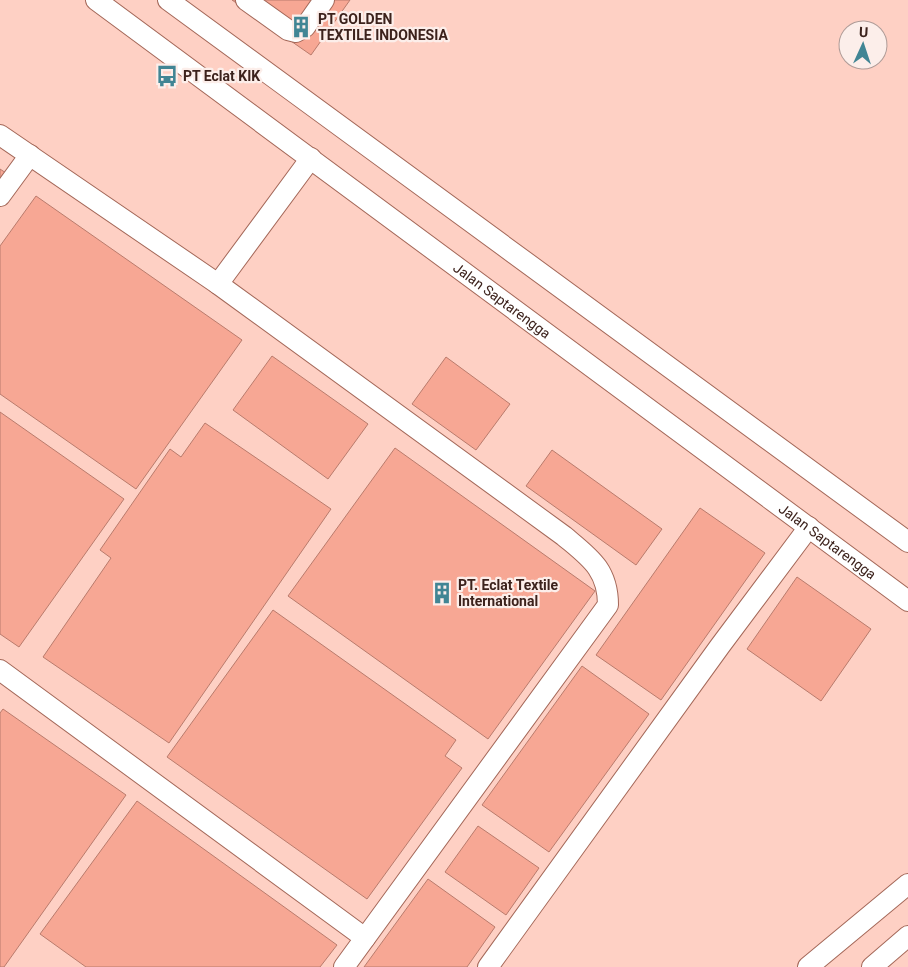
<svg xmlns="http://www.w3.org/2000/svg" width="908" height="967" font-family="Roboto,sans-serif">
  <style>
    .built { fill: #fed0c4; fill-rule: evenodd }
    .building { fill: #f7a794; stroke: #b97b6c }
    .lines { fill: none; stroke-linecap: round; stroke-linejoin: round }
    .minor-casing { stroke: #a46859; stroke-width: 22 }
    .minor { stroke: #fff; stroke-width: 20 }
    .labels { text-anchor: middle; stroke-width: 4.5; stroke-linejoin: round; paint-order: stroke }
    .poi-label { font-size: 14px; font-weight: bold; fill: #3c221c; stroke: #fceeea; text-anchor: start }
    .street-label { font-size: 14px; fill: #3c221c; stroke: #fceeea }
  </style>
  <rect width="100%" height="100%" fill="#f9ddd6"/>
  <path class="built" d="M0,0h908v967h-908zM848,30h30v30h-30z"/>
  <path class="building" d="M232,0h118l-39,55z
    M0,169l6,4 -6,8z
    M36,196l206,144 -106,149 -136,-95v-148z
    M272,356l96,68 -40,55 -95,-69z
    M446,357l64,47 -34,46 -64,-46z
    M0,412l124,87 -105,148 -19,-13z
    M205,423l126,86 -162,234 -126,-86 68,-99 -11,-8 70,-101 11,8z
    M395,448l200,143 -107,148 -200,-143z
    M552,450l110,79 -26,36 -110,-79z
    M700,508l65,45 -104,147 -65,-45z
    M797,577l74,52 -50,72 -74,-52z
    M273,610l183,130 -11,16 17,12 -95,131 -200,-142z
    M582,666l67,48 -100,138 -67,-47z
    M3,709l123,86 -122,172h-4v-254z
    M137,801l200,144 -17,22h-234l-46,-33z
    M478,826l61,42 -33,47 -61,-43z
    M428,879l67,48 -28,40h-103z"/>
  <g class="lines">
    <g class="minor-casing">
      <g id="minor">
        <path id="s1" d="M96,0l812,601"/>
        <path d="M168,0l740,542"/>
        <path d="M246,0l42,30 8,2 9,-5 19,-27"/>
        <path d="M0,135l218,149"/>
        <path d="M311,158l-93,126 346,252c25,21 44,33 44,69l-264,362"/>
        <path d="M0,196l30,-41"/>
        <path d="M0,670l365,268"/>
        <path d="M488,967l232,-321 89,-119"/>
        <path d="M808,967l100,-83"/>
        <path d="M872,967l36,-31"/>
      </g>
    </g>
    <use href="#minor" class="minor"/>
  </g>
  <defs>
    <g id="building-bare" transform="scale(1.725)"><path d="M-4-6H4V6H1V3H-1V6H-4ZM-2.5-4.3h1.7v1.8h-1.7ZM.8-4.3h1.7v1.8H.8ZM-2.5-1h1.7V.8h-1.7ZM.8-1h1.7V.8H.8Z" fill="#418594" stroke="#fceeea" stroke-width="2.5" paint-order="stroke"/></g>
    <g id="bus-bare" transform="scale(1.725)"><path d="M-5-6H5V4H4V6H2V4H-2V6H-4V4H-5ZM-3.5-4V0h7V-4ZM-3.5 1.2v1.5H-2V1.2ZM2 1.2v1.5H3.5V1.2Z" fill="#418594" stroke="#fceeea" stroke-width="2.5" paint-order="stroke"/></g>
  </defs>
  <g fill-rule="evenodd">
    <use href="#building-bare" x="301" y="27"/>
    <use href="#bus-bare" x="167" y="76"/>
    <use href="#building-bare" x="442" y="593"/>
  </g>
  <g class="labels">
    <g class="poi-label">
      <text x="318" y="24">PT GOLDEN<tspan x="318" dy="16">TEXTILE INDONESIA</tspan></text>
      <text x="183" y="81">PT Eclat KIK</text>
      <text x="458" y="590">PT. Eclat Textile<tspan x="458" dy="16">International</tspan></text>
    </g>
    <g class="street-label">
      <text dy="5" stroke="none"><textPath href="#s1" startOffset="505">Jalan Saptarengga</textPath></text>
      <text dy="5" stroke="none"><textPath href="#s1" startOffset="910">Jalan Saptarengga</textPath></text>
    </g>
  </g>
  <g transform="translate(863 45) rotate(3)"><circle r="24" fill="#fceeea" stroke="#af9c98"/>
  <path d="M0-4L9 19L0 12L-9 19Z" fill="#418594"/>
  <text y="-8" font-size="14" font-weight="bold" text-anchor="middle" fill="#3c221c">U</text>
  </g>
</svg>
